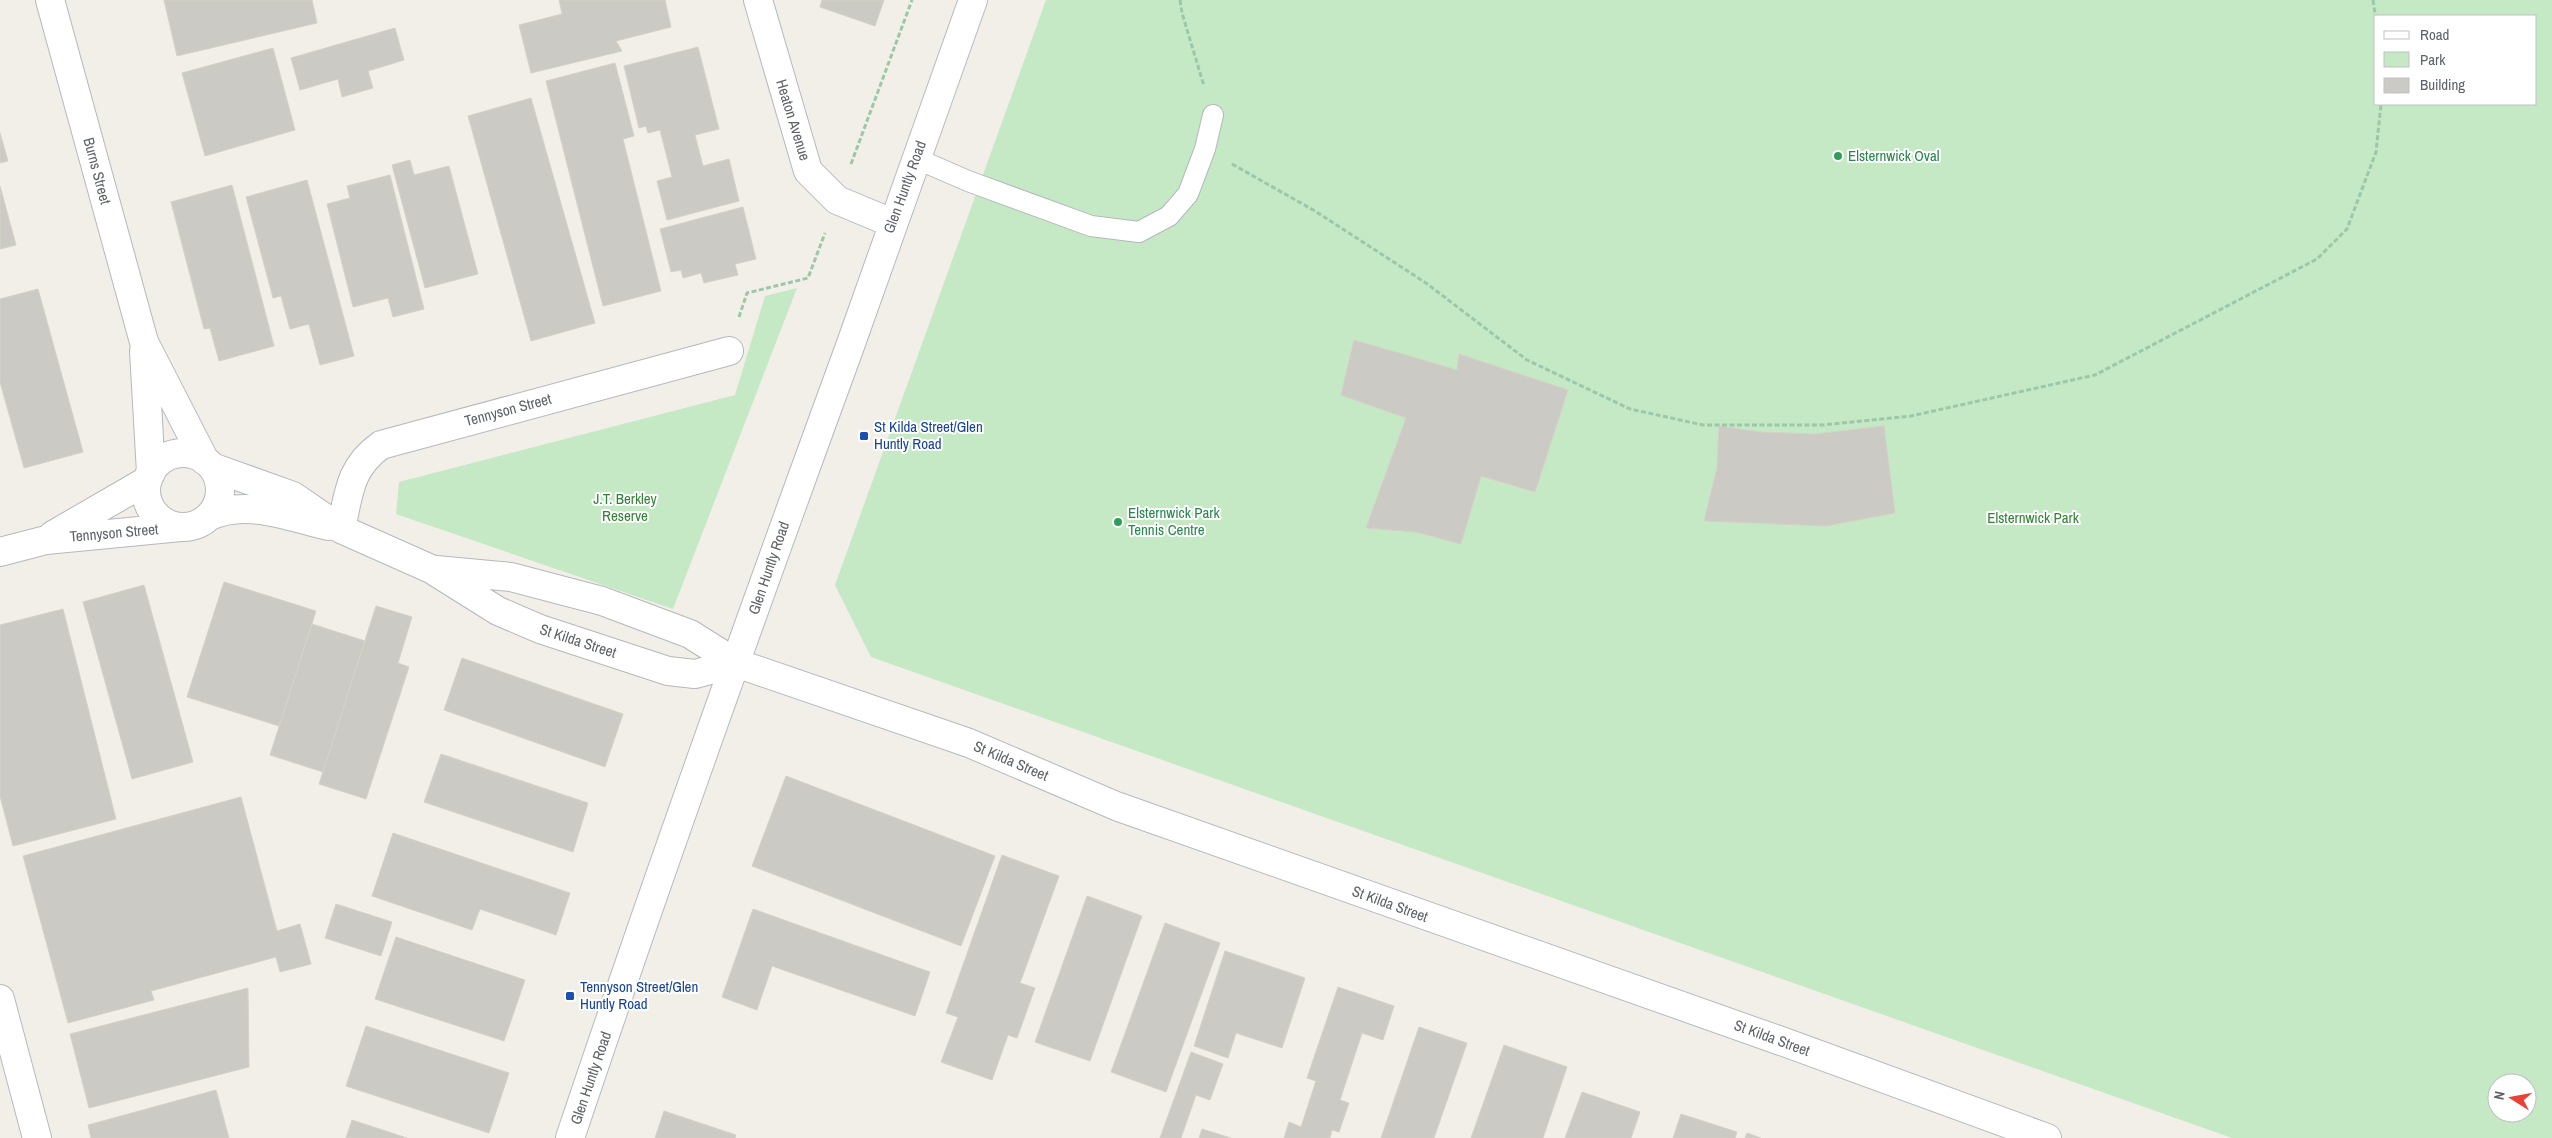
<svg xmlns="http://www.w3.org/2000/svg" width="2552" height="1138" font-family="'Archivo Narrow',sans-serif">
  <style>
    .green { fill: #c5e8c5; fill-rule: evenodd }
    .building { fill: #cccac5; stroke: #d6d1c6 }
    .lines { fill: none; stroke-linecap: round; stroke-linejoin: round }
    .service-casing { stroke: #b5b8bc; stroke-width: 22 }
    .minor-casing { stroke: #b5b8bc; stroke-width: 30 }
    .secondary-casing { stroke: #b6babf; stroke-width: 30 }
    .path { stroke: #9cc7a9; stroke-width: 3; stroke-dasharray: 5 2.5; stroke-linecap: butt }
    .service { stroke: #fff; stroke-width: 20 }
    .minor { stroke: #fff; stroke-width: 28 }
    .secondary { stroke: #fff; stroke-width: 28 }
    .leisure-dot { fill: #2e9e5b; stroke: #fff; stroke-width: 2 }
    .transit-dot { fill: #1a4fb4; stroke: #fff; stroke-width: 2 }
    .labels { text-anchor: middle; stroke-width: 4; stroke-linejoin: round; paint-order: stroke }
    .street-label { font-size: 15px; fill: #5f6368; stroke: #fff }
    .leisure-label { font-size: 15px; fill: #27864d; stroke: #fff; text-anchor: start }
    .transit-label { font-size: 15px; fill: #164399; stroke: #fff; text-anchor: start }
    .park-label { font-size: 15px; fill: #348238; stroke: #fff }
  </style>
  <rect width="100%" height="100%" fill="#f1efe8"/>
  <path class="green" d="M1046,0h1506v1138h-320l-1361,-481 -36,-72zM2376,16h160v88h-160zM2497,1083h30v30h-30z
    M797,288l-124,321 -277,-95 3,-32 336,-87 30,-99z"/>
  <path class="building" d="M164,0h148l5,23 -140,33z
    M559,0h106l6,27 -55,14 6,10 -91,22 -12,-48 43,-11z
    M822,0h62l-9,26 -55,-19z
    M395,28l9,32 -36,11 5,17 -31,9 -4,-18 -38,11 -9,-32z
    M698,47l21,82 -24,6 8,31 26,-7 10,42 -72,19 -10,-39 15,-4 -12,-47 -12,3 -2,-7 -7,2 -15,-62z
    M273,48l22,82 -90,26 -23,-83z
    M615,63l19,73 -11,3 38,152 -58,15 -57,-225z
    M531,98l64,225 -64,18 -63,-225z
    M0,133l8,28 -8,2z
    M410,160l4,15 35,-9 29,108 -53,14 -33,-123z
    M390,175l34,134 -31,8 -5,-19 -35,9 -26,-103 23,-6 -3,-12z
    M307,180l47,176 -34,9 -11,-41 -19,5 -9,-33 -8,2 -27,-101z
    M232,185l42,161 -55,15 -9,-33 -6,1 -33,-127z
    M0,186l16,59 -16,4z
    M743,207l13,52 -21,5 3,11 -34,8 -3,-10 -18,5 -2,-8 -10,2 -11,-43z
    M38,289l45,163 -59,16 -24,-86v-83z
    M1354,340l103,30 2,-16 109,36 -33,102 -54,-16 -20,68 -45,-12 -50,-4 40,-110 -65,-23z
    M1719,426l41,6 55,2 69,-8 11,87 -69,13 -122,-5 13,-53z
    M224,582l92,29 -37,115 -92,-29z
    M144,585l49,177 -61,17 -49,-177z
    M376,606l36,11 -14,46 11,4 -43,132 -47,-15z
    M63,609l53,210 -103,27 -13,-50v-171z
    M312,624l53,17 -42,131 -53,-17z
    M462,658l161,56 -18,53 -161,-57z
    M441,754l147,49 -15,49 -149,-50z
    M786,776l209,80 -34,90 -209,-80z
    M241,797l36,134 23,-7 11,40 -31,8 -4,-15 -125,34 3,9 -86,23 -45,-167z
    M393,833l177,60 -14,42 -76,-26 -8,21 -100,-34z
    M1002,855l57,21 -39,107 15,5 -18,50 -9,-3 -16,45 -51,-18 17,-45 -12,-4z
    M1087,896l55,20 -52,145 -55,-19z
    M336,904l56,18 -11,34 -56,-18z
    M753,909l177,63 -15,44 -143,-50 -15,44 -35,-13z
    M1165,923l55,20 -54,149 -55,-20z
    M396,937l129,43 -21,61 -129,-42z
    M1225,951l80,27 -23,70 -46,-15 -8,25 -34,-12z
    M1338,987l56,19 -11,34 -21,-7 -22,67 9,3 -10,29 -7,-2 -2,8h-46l5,-16 12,5 15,-46 -9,-3z
    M248,988l1,79 -160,41 -19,-74z
    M366,1026l143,47 -20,60 -143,-47z
    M1419,1027l48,16 -33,95h-53z
    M1504,1045l63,22 -24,71h-72z
    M1191,1052l32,12 -13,36 -14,-5 -15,43h-21z
    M216,1090l13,48h-138l-3,-13z
    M1582,1092l58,20 -9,26h-66z
    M664,1111l72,24 -1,3h-80z
    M1681,1114l56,18 -2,6h-62z
    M352,1120l55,18h-61z
    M1202,1129l29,9h-32z
    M1747,1133l14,5h-16z"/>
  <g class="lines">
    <g class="service-casing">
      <path id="service" d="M915,158l53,23 123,45 48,6 30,-16 19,-22 17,-45 8,-34"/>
    </g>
    <g class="minor-casing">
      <path id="minor" d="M50,0l94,342 61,119
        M758,0l50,171 29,29 55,23
        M144,351l7,122
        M146 490a37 37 0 1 1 74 0a37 37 0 1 1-74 0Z
        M212,467l81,29 48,33 90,40 67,42 42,18 128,42 27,3 41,-11
        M208,517c37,-19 82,0 120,9
        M341,529c8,-36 8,-61 40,-84l348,-94
        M53,535l95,-55
        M0,552l46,-12 135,-13
        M436,570l75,7 91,24 88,33 46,29
        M0,999l37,139"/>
    </g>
    <g class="secondary-casing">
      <path id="secondary" d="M736,663l233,80 147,63 665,235 266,97
        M570,1138c89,-265 183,-527 279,-789 42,-116 82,-233 124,-349"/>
    </g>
    <path class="path" d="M1180,0l2,13 22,73
      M2373,0l3,20
      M851,164l61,-164
      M1232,164l83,47 111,72 101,77 103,49 73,16h120l88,-9 184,-41 222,-116 30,-30 29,-77 5,-48
      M739,317l8,-24 61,-15 17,-45"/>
    <use href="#service" class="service"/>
    <use href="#minor" class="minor"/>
    <use href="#secondary" class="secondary"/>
  </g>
  <g class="leisure-dot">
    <circle cx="1838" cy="156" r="5"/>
    <circle cx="1118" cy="522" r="5"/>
  </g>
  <g class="transit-dot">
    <rect x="859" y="431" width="10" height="10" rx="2.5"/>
    <rect x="565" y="991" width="10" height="10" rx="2.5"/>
  </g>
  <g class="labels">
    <g class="street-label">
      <text transform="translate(793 120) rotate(73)" y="5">Heaton Avenue</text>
      <text transform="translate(97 171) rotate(75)" y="5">Burns Street</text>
      <text transform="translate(905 187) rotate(-70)" y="5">Glen Huntly Road</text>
      <text transform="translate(508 410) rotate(-15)" y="5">Tennyson Street</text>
      <text transform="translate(114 533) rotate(-5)" y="5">Tennyson Street</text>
      <text transform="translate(769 568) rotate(-71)" y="5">Glen Huntly Road</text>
      <text transform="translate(578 641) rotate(18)" y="5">St Kilda Street</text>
      <text transform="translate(1011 761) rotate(23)" y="5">St Kilda Street</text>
      <text transform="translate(1390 904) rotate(20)" y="5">St Kilda Street</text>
      <text transform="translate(1772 1038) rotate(20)" y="5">St Kilda Street</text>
      <text transform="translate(591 1078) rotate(-71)" y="5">Glen Huntly Road</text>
    </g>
    <g class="leisure-label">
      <text x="1848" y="161">Elsternwick Oval</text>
      <text x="1128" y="518">Elsternwick Park<tspan x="1128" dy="17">Tennis Centre</tspan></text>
    </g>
    <g class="transit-label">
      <text x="874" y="432">St Kilda Street/Glen<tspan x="874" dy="17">Huntly Road</tspan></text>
      <text x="580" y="992">Tennyson Street/Glen<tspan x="580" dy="17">Huntly Road</tspan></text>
    </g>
    <g class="park-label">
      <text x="625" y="504">J.T. Berkley<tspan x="625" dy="17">Reserve</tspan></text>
      <text x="2033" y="523">Elsternwick Park</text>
    </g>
  </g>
  <rect x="2374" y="15" width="162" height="90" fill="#ffffff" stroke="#bfc1c3"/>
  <rect x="2384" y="31" width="25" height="8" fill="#ffffff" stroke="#bfc1c3"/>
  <text x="2420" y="40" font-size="15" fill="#5f6368">Road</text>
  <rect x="2384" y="52" width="25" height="15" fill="#c5e8c5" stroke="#bfc1c3"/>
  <text x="2420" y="65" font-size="15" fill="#5f6368">Park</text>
  <rect x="2384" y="78" width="25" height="15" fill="#cccac5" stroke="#bfc1c3"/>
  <text x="2420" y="90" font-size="15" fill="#5f6368">Building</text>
  <g transform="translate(2512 1098) rotate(281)"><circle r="24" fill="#ffffff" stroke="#bfc1c3"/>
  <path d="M0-4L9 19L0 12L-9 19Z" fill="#ea4335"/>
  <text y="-8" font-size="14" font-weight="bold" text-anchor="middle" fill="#5f6368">N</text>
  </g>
</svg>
